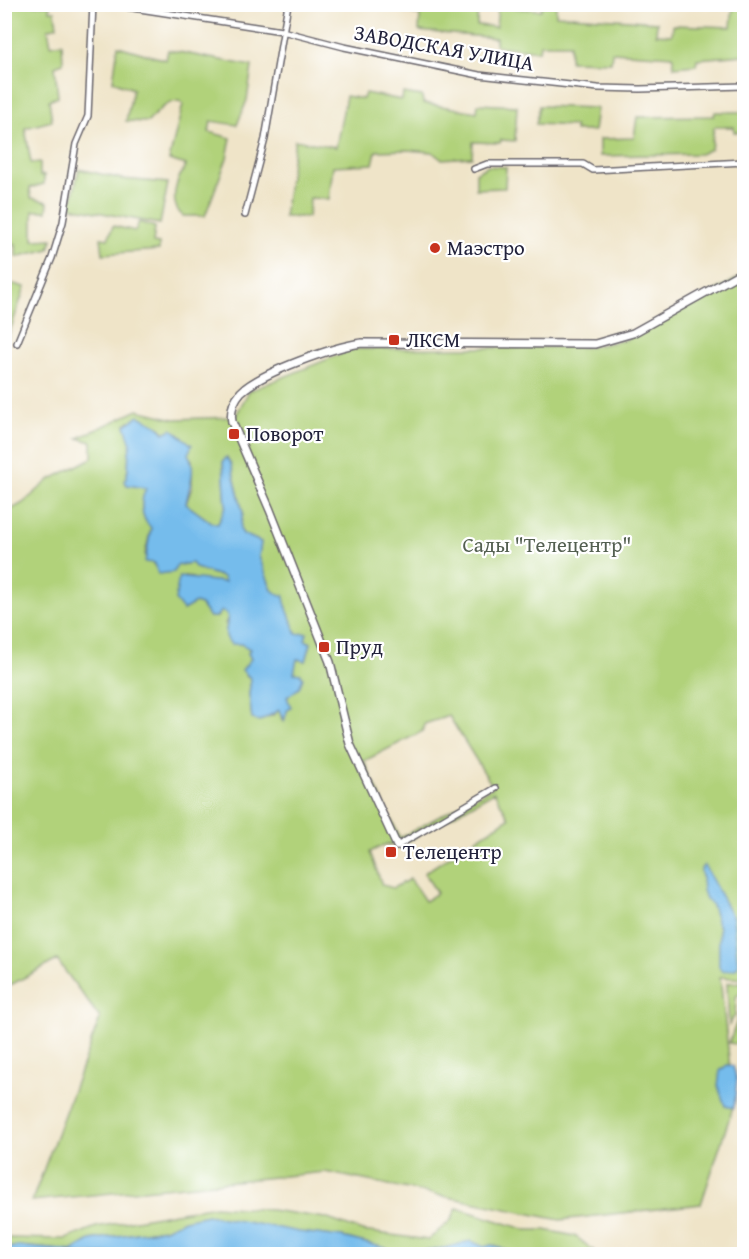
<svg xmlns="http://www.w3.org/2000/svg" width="749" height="1259" font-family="'Gentium Book Plus',serif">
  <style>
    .green { fill: #b1d27a; stroke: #6a7a5a; stroke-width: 1.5; fill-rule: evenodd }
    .water { fill: #74bcec; stroke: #4b6f94; stroke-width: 1.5 }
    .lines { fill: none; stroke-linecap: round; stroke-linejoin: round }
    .street-casing { stroke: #6a666c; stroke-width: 8 }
    .secondary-casing { stroke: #6a666c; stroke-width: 10 }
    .street { stroke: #fff; stroke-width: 5 }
    .secondary { stroke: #fff; stroke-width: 7 }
    .poi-dot { fill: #c8321e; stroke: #fff; stroke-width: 2 }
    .labels { text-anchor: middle; stroke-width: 4.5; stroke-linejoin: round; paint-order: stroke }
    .street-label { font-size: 21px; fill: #22223b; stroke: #fff }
    .poi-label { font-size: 21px; fill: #22223b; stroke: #fff; text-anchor: start }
    .park-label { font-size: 21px; fill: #546051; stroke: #fff }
  </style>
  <rect width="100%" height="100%" fill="#fff"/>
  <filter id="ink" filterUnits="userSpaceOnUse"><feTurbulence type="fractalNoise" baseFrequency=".0167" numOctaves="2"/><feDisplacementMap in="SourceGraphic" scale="12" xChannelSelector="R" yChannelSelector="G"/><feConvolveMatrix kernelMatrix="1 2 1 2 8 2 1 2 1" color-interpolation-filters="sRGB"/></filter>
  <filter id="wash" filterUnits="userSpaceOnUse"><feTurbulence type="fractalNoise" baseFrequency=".008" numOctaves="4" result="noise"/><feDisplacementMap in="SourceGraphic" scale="24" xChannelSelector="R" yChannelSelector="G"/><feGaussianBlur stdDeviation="1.35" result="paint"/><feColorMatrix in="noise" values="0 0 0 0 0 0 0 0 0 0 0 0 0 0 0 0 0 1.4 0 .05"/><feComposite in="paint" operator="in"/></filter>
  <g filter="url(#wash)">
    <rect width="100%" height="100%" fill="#efe4c8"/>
    <path class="green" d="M4,5h46v6h5l2,15 -9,3 3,16 11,-2 1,20 -8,3 3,31 -9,3 3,21 -27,7 6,35 9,-1v14l4,-1v9l-14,4 1,10 17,4 -1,9h-14v29l19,-1 -3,10 -33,8v-13l-12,2z
      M377,5h101l-1,20 19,2 2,-20 43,3 1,-5h14v10l101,7 -1,12 16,1 1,-10 58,2 2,-20 11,1v47l-47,4 -1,6 -22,2 -1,-11 -61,-4 -1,10 -41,-1v-17h-30l-1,7 -43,-5v-8l-77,-7 1,-16z
      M118,46l48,14 2,-10 84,16 -5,34 -10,25 -26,-4 -2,11 22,6 -4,20 -22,58h-22c-16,-13 -6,-37 3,-51l-17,-5 14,-56 -4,-3c-14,1 -22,11 -31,21l-22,-1 7,-32 -20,-8z
      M365,93l37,7 1,-7 19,3 1,7 54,9 1,-8 39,2 -2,35 -14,-1 -1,3 -27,-1 -1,15 -31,2 -9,-7 -25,-2 -31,1 -3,13 -40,2 -4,33 -19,-1 -2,19h-24l11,-77 41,7 10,-51 17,3z
      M539,106l58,2 -3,23h-19v-5l-39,-2z
      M715,112h29v20h-10v-5h-20l-3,22 -11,5 -100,2v-17l34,-1 3,-21 77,-1z
      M487,166l19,1 -1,21 -29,1v-16z
      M79,169l43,10 46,4 -8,41 -90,-17z
      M139,222l16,5 -2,16 6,1v6l-56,4 -2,-16 7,1 5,-13 22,5z
      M744,275v704l-24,-2 14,127 -33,100 -141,16 -235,-48 -293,29 68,-183 -43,-58 -52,28v-475l18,-10 26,-23 43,-22v-16l-14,-4 60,-28 36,9 61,-2 14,-26 104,-42 236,-2 36,-7zM129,421l28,4 35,35v27l-6,17 26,19 6,1 8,-17 -3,-45 4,-5 4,7 12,49 -3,15 3,6 18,8 -2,15 3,8 10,25 15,17 -1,5 10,23 10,1 -2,4 7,3 -5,18 -9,-2 -3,9v22l-7,8 -5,22 -3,-10 -7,6 -20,3 -3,-25 2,-16 -6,-3 6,-16 -3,-6 2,-4 -9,-5 -16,-21 4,-6 -2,-4 -6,-2 -4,6h-8l-8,-12 -6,-2 -12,7 -4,-29 6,-5 18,5 22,1 -2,-5 -15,-5 -16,-9 -35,6 -12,-15 6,-26c-11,-11 -11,-27 -4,-41l-20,-2 -2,-4c6,-13 1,-24 6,-37l-6,-19zM449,716l44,71 -93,51 -36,-77 59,-30 1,-7zM494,792l15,26 -85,55 13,20 -12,8 -15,-22 -17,9 -11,-3 -12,-33 14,-7 19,-1z
      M14,284l11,3 -17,50h-3v-31l6,-21z
      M744,982v6l-8,9 -1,18 -6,10 -2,-42z
      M743,1005l1,1v63h-4l1,-24 -12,-2z
      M215,1206l56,4 54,8 37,13 66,9 23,-20 6,-12 70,22h18l30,6 23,18h-79l-27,-9 -8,3 -13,-7 -26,7 -40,5 -63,-16 -158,-17 -19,9 -75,11 -18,11 -54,-5 -13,3 1,-11 60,1 30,-12z"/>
    <path class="water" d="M139,416l18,9 7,8 8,-4 20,16 -4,9c10,15 0,35 -2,50l26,19 6,1 8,-18 -3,-44 3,-5 5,7 12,49 -3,16 3,5 18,8 -2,15 13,33 8,6 4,-1c-1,9 10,28 12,39l11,-1 -2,7 6,3 -5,18 -9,-2 -3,14 7,1 2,4 -4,10 -12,9 4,10 -4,4 -3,11 -5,-12 -19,11 -8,-2 -3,-25 2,-15 -9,-9 9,-11 -3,-6 2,-4 -9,-5h-10c-11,-11 -1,-19 -4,-30l-5,-3 -6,6h-7l-8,-12 -6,-2 -12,7 -8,-10 4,-23 46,5 -2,-5 -27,-9 -4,-5 -15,2 -3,7 -16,2 -4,-11 -9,-1 6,-34c-11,-11 -11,-27 -5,-40l-19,-3 -2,-4c6,-13 1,-24 6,-37l-6,-19z
      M704,865l29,53 5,48 -3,3 -13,2 -3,-4v-39l-7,-23 -6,-6 -3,-9 -2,-21z
      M727,1065l6,1 4,14 -3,28 -9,-2 -7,-20 2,-15z
      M208,1215l92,17 42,5 63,16 40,-5 26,-7 13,6 8,-2 27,9h-514v-5l13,-3 54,5 18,-11 75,-11 19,-9z"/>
  </g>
  <g filter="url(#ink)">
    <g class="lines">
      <g class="street-casing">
        <path id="street" d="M107,4l175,27 62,16 135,28 119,13 42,1 104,-3
          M738,4l6,1
          M474,169l13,-5h96l10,6 151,-8
          M245,215l20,-76 23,-135
          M17,343l35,-85 11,-36 13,-78 12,-28 5,-112
          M397,846l99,-58"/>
      </g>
      <g class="secondary-casing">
        <path id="secondary" d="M397,846l-47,-102 -20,-82 -60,-152 -38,-88c-2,-11 1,-21 9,-30 21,-20 92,-45 121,-49l233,1 38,-11 111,-62"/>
      </g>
      <use href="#street" class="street"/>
      <use href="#secondary" class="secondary"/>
    </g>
  </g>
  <g class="poi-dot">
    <circle cx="435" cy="248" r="6"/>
    <rect x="388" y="334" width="12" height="12" rx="3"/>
    <rect x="228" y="428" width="12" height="12" rx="3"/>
    <rect x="318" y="641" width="12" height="12" rx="3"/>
    <rect x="385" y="846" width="12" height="12" rx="3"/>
  </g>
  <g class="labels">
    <g class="street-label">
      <text transform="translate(444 48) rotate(10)" y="7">ЗАВОДСКАЯ УЛИЦА</text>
    </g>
    <g class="poi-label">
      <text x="447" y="255">Маэстро</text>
      <text x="406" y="347">ЛКСМ</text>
      <text x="246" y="441">Поворот</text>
      <text x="336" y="654">Пруд</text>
      <text x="403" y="859">Телецентр</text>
    </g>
    <g class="park-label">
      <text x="547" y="552">Сады "Телецентр"</text>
    </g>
  </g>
  <rect width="749" height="1259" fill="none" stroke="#fff" stroke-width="24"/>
</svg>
